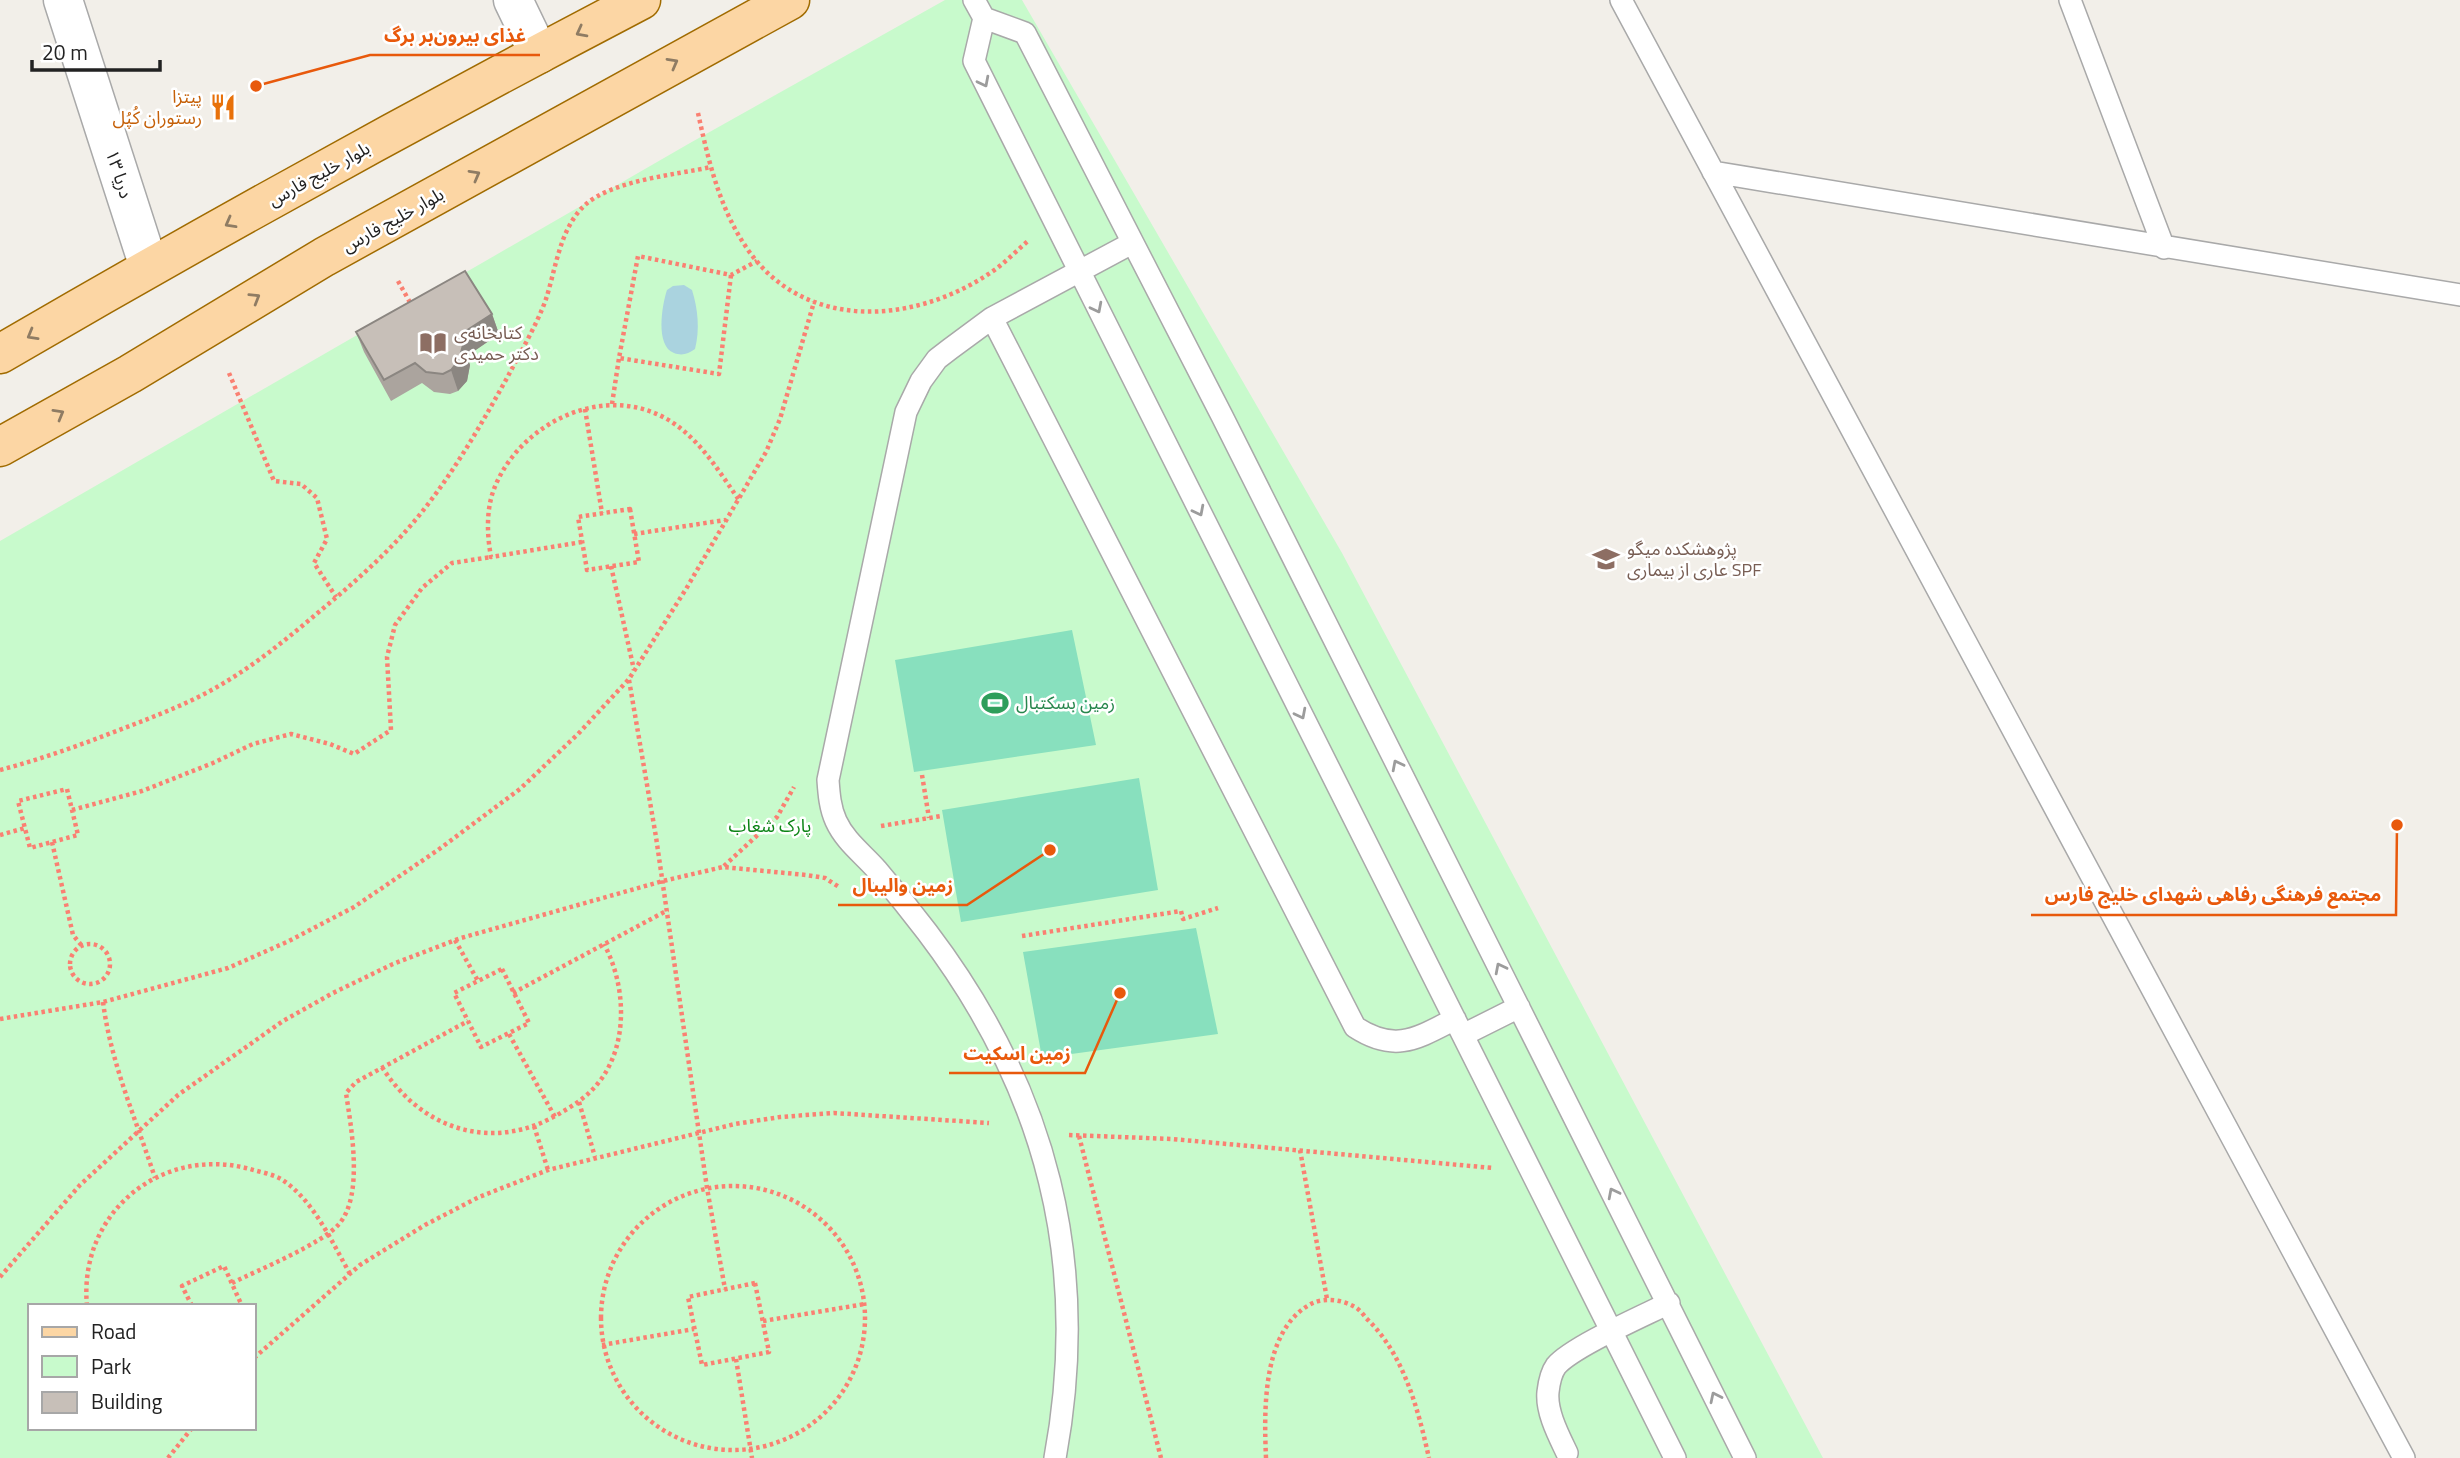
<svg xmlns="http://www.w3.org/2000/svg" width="2460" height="1458" font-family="'Titillium Web','Noto Sans Arabic',sans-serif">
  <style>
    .park { fill: #c8facc; fill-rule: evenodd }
    .pitch { fill: #88e0be }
    .water { fill: #aad3df }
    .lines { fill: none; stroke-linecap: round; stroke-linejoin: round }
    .service-casing { stroke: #a9a9a9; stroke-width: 24 }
    .minor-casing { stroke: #a9a9a9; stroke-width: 41 }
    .primary-casing { stroke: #a06b00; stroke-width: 41 }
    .path { stroke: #fa8072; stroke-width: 4.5; stroke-dasharray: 3.5 3.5; stroke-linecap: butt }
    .service { stroke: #fff; stroke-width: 21 }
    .minor { stroke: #fff; stroke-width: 38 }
    .primary { stroke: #fcd6a4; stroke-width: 38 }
    .wall { fill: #aba49e }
    .shaded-wall { fill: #8b8681 }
    .building { fill: #c7bfb8; stroke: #8b8681; stroke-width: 2 }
    .oneway { stroke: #8f7c63 }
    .oneway2 { stroke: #9c9c9c }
    .labels { text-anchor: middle; stroke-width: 5; stroke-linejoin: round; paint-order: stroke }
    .food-label { font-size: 18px; fill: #c56008; stroke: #fff; text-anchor: end }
    .street-label { font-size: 18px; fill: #222; stroke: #fff }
    .education-label { font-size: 18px; fill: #785e54; stroke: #fff; text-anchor: start }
    .leisure-label { font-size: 18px; fill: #27864d; stroke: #fff; text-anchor: start }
    .park-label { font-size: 18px; fill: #0c8416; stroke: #fff }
    .leader { fill: none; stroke: #e8590c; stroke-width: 2.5 }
    .callout-dot { fill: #e8590c; stroke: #fff; stroke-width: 2.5 }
    .callout-label { font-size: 19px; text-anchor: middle; font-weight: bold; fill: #e8590c; stroke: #fff; stroke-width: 5; stroke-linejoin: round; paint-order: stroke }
  </style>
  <rect width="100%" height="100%" fill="#f2efe9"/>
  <path class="park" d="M945,0h77l320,553 481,905h-1823v-917l690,-398zM30,1306h224v122h-224z"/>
  <path class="pitch" d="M1072,630l24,115 -182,27 -19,-112z
    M1139,778l19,112 -197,32 -19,-112z
    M1196,928l22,106 -176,24 -19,-106z"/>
  <path class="water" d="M684,285l8,5c6,19 8,40 3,59 -7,5 -13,7 -21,4 -19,-7 -12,-48 -7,-63l6,-4z"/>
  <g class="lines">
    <g class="service-casing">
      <path id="service" d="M974,0l10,18 41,15 197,383 523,1042
        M1621,0l783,1458
        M2070,0l94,248
        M984,18l-10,43 701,1397
        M1713,172l747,123
        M992,318l363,709c40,26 61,12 100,-8
        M1463,1035l56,-28
        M1567,1453c-8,-17 -21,-41 -19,-61 1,-9 3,-19 8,-26 16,-19 87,-50 113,-63
        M1055,1458c36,-195 -8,-368 -128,-526 -16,-21 -33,-42 -50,-62 -14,-16 -32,-29 -41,-49 -6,-13 -7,-27 -8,-41l78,-368 15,-31 16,-22 13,-10 42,-31 140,-75"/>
    </g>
    <g class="minor-casing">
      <path id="minor" d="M63,0l86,267
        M513,0l26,54"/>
    </g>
    <g class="primary-casing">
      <path id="primary" d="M0,354c211,-123 425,-241 641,-354
        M0,447l130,-73 194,-117 466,-257"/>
    </g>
    <path class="path" d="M698,113c10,46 21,94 48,134 56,84 164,78 241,28 15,-9 28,-23 41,-34
      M731,275l-12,99 -100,-16 19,-102 93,19 26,-14
      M398,281l14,25
      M229,373l45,108 27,3 16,14 10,41 -13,24 22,34
      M612,404l7,-46
      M585,409l17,104
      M630,509l9,53 -52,8 -9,-53z
      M634,534l91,-14
      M582,542l-91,15c-4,-22 -5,-47 3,-68 25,-65 107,-106 171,-71 33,18 53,52 74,82
      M611,566l23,104
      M629,680l27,157 51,351 18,101
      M0,770c46,-12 91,-29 135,-46 28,-11 56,-22 82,-37 42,-24 78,-55 115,-86 33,-28 66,-58 93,-93 32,-41 57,-85 82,-130 13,-25 28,-50 38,-76 11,-32 14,-73 40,-97 28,-25 90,-30 126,-38
      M922,775l7,43
      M67,789l11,46 -48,13 -12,-47z
      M72,810l70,-19 71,-28 40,-19 38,-10 39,10 24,10 37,-24 -4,-73 8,-32 27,-37 30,-25 39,-6
      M881,826l60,-10
      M0,835l25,-7
      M52,842l21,93 9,11
      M724,866l53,-49 17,-30
      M1022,936l159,-25 2,8 35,-11
      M455,940l23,41
      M70 964a20 20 0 1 1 40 0a20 20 0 1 1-40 0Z
      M502,969l27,54 -48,24 -27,-54z
      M513,993l155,-83
      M103,1002c8,62 33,117 52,176
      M0,1019l103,-17 125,-34 61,-27 65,-34 84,-57 82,-61 58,-55 51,-55 57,-90 80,-137 14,-33 34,-117
      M509,1034l46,83
      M382,1067c41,65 114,86 180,45 14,-8 27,-17 37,-30 30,-38 27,-97 5,-138
      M579,1102l16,55
      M534,1126l14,44
      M1069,1135l103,4 321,29
      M1079,1136l82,322
      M1300,1150l27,149
      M601 1318a132 132 0 1 1 264 0a132 132 0 1 1-264 0Z
      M0,1277l80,-92 98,-90 105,-74 50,-28 60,-29 68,-26 202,-57 60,-14 83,8 19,3 14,9
      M232,1283c26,-13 90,-39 107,-59 25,-29 12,-97 7,-131l10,-11 112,-61
      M755,1283l14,69 -67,13 -14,-68z
      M87,1306c-9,-93 74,-161 163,-137 10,3 22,5 31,10 32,20 51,63 69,95
      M192,1306l-10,-20 42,-20 18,40
      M763,1321l102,-17
      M602,1345l92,-16
      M254,1358l106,-93 65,-40 54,-28 69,-27 187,-46 45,-7 54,-4 155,10
      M736,1359l16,99
      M168,1458l24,-30
      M1266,1458c-2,-47 -4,-126 43,-153 13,-8 32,-6 46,2 4,2 8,7 11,11 38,36 52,91 63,140"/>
    <use href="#service" class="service"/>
    <use href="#minor" class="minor"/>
    <use href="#primary" class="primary"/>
  </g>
  <path class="wall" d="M492,314l7,20 -32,22 3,9 -3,16 -9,10 -8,3 -16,-2 -12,-9 -31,18 -27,-49 -8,-20z"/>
  <path class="shaded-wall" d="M492,314l7,20 -32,22 3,9 -3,16 -9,10 -7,-21 7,-34z"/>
  <path class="building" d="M465,271l27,43 -34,22 5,9 -4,15 -8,10 -8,4 -17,-2 -11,-9 -31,17 -28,-48z"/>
  <defs><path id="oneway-chevron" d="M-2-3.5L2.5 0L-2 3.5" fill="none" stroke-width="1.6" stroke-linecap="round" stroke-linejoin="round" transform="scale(1.75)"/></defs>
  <g class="oneway">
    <use href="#oneway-chevron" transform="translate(581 32) rotate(152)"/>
    <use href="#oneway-chevron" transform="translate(673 63) rotate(-29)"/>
    <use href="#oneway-chevron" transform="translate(475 175) rotate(-29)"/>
    <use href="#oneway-chevron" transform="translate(230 223) rotate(151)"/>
    <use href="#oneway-chevron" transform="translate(255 298) rotate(-31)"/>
    <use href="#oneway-chevron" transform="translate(32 335) rotate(150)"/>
    <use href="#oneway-chevron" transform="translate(59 414) rotate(-30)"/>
  </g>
  <g class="oneway2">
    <use href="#oneway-chevron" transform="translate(984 82) rotate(63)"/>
    <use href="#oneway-chevron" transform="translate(1097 308) rotate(63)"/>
    <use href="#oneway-chevron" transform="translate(1199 511) rotate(63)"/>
    <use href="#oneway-chevron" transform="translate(1301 714) rotate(63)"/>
    <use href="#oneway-chevron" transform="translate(1397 765) rotate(-117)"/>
    <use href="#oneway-chevron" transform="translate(1500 968) rotate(-117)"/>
    <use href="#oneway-chevron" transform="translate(1613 1193) rotate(-117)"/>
    <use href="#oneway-chevron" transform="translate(1715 1397) rotate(-116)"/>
  </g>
  <defs>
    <g id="restaurant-bare" transform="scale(2.1)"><path d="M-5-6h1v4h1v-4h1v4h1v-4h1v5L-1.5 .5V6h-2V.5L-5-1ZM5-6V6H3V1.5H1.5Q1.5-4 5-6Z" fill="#e8710a" stroke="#fff" stroke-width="2.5" paint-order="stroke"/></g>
    <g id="library-bare" transform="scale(2.1)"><path d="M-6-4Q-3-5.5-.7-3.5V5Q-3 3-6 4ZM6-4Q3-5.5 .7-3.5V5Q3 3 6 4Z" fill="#8d6e63" stroke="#fff" stroke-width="2.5" paint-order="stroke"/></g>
    <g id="university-bare" transform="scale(2.1)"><path d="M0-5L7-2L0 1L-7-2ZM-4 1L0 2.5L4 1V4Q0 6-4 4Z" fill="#8d6e63" stroke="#fff" stroke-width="2.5" paint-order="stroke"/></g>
    <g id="stadium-bare" transform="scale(2.1)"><path d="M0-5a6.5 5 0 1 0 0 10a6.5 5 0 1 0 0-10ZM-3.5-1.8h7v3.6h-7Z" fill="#2e9e5b" stroke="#fff" stroke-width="2.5" paint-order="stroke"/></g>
  </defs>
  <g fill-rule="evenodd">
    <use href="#restaurant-bare" x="223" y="107"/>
    <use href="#library-bare" x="433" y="343"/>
    <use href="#university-bare" x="1606" y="559"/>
    <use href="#stadium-bare" x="995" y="703"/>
  </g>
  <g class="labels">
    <g class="food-label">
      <text x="202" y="103">پیتزا<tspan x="202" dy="21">رستوران کُپُل</tspan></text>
    </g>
    <g class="street-label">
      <text transform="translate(119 174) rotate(72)" y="6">دریا ۱۳</text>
      <text transform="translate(319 174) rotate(-29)" y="6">بلوار خلیج‌ فارس</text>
      <text transform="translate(393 220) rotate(-29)" y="6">بلوار خلیج ‌فارس</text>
    </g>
    <g class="education-label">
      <text x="454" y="339">کتابخانه‌ی<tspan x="454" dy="21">دکتر حمیدی</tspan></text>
      <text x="1627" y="555">پژوهشکده میگو<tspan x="1627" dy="21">عاری از بیماری SPF</tspan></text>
    </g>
    <g class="leisure-label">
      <text x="1016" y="709">زمین بسکتبال</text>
    </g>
    <g class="park-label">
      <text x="770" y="832">پارک شغاب</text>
    </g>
  </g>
  <path class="leader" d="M256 86L370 55H540M1050 850L967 905H838M2397 825L2396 915H2031M1120 993L1085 1073H949"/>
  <g class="callout-dot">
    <circle cx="256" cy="86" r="7"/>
    <circle cx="1050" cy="850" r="7"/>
    <circle cx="2397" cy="825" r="7"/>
    <circle cx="1120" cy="993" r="7"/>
  </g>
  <g class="callout-label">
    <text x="455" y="42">غذای بیرون‌بر برگ</text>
    <text x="903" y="892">زمین والیبال</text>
    <text x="2213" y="901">مجتمع فرهنگی رفاهی شهدای خلیج فارس</text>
    <text x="1017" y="1060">زمین اسکیت</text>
  </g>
  <rect x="28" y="1304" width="228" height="126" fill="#ffffff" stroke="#a7a7a7" stroke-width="2"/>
  <rect x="42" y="1327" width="35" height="10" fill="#fcd6a4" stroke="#a7a7a7" stroke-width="2"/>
  <text x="91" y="1339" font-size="21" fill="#222222">Road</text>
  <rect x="42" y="1356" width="35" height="21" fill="#c8facc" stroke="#a7a7a7" stroke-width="2"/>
  <text x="91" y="1374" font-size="21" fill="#222222">Park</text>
  <rect x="42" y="1392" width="35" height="21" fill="#c7bfb8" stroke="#a7a7a7" stroke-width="2"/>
  <text x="91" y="1409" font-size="21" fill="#222222">Building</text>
  <path d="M32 60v10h128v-10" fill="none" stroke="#222222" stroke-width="3.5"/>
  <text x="42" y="60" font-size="21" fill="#222222" stroke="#ffffff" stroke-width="5" paint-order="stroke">20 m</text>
</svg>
